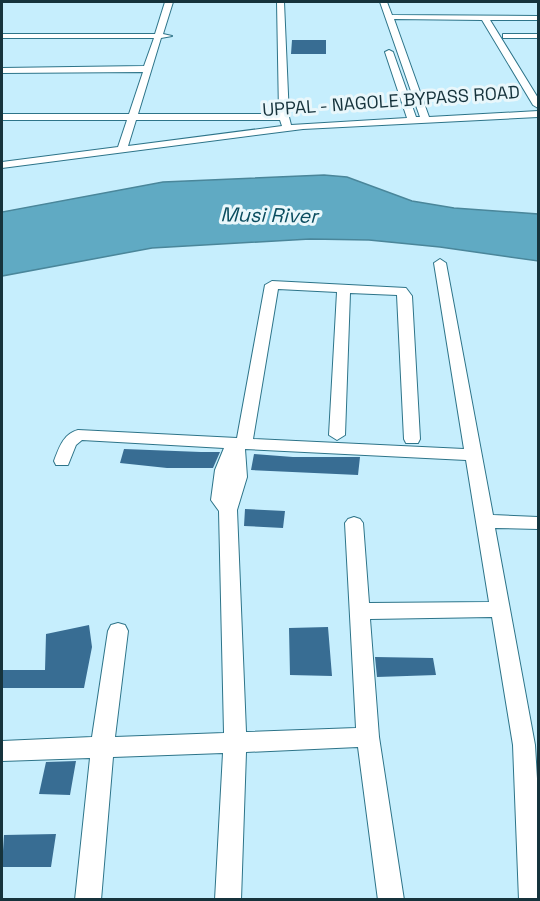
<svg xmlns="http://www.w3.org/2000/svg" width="540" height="901" font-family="'Space Grotesk',sans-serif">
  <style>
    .water { fill: #60aac3; stroke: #4a869a; stroke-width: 1.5 }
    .building { fill: #386d93 }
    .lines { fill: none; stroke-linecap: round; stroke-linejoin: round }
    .minor-casing { stroke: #2d7489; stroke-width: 2 }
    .minor { fill: #fff; fill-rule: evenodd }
    .labels { text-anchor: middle; stroke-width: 6; stroke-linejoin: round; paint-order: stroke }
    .far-street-label { font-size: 18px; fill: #16333c; stroke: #e9f7fb }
    .far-water-label { font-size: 20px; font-style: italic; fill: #0b4d5f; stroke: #e9f7fb }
  </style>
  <rect width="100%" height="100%" fill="#c6eefd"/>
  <path class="water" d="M324,175l23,2 65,24 42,7 84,6v47l-98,-14 -71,-7 -59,-1 -158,9 -150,28v-64l161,-30z"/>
  <path class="building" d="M292,40h34v14h-35z
    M124,449l77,3h19l-7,16h-46l-47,-5z
    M254,454l39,3h67l-2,18 -107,-5z
    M245,509l40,2 -2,17 -39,-2z
    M89,625l3,22 -8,41h-82v-18h43l1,-36z
    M328,627l4,49 -42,-1 -1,-47z
    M375,657l58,1 3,17 -59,2z
    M76,761l-6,34 -31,-1 7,-32z
    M56,834l-5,33h-49l2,-32z"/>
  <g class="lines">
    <g class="minor-casing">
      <path id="minor" d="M165,2h8l-10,32 9,2 -11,2 -23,76h141l-2,-112h7l5,115 2,8 116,-7 -22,-66 4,-2 4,2 23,65h4l-40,-115h7l5,13 146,1v4h-48l48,78v10l-5,-3 -51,-85 -88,-1 35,98 109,-6v6l-235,12 -301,39v-6l116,-15 9,-27h-125v-6h127l14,-42 -141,1v-5l142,-2 10,-28h-152v-4h153zM136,120h144l2,6 -154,20z
        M506,34h32v4h-35v-4z
        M440,259l6,4 47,252 45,2v12l-43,-1 40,217 3,50v105h-19l-6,-155 -21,-128 -122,2 9,118 25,163h-26l-20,-153 -112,5 -5,148h-26l8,-147 -110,4 -12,143h-26l15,-142 -88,3v-20l90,-4 16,-106 3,-6 7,-2 7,2 3,6 -13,106 109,-4 -5,-222 -8,-11 4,-30 9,-22 -142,-8 -6,5 -8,20h-12l-2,-4c5,-13 9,-27 24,-31l159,8 28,-153 7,-4 134,7 6,8 8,143 -2,4h-12l-2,-4 -7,-144 -47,-2 -5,142 -8,5 -8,-5 8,-143 -59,-3 -25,150 211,10 -30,-186zM245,449l221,11 23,142 -120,1 -6,-80 -3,-4 -6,-2 -6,2 -3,4 11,205 -110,4 -9,-222 10,-33z"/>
    </g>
    <use href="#minor" class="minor"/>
  </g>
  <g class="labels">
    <g class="far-street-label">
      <text transform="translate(391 101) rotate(-4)" y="6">UPPAL - NAGOLE BYPASS ROAD</text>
    </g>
    <g class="far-water-label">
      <text transform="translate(269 215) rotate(1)" y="7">Musi River</text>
    </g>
  </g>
  <rect width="540" height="901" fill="none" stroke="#16333c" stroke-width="6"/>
</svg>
